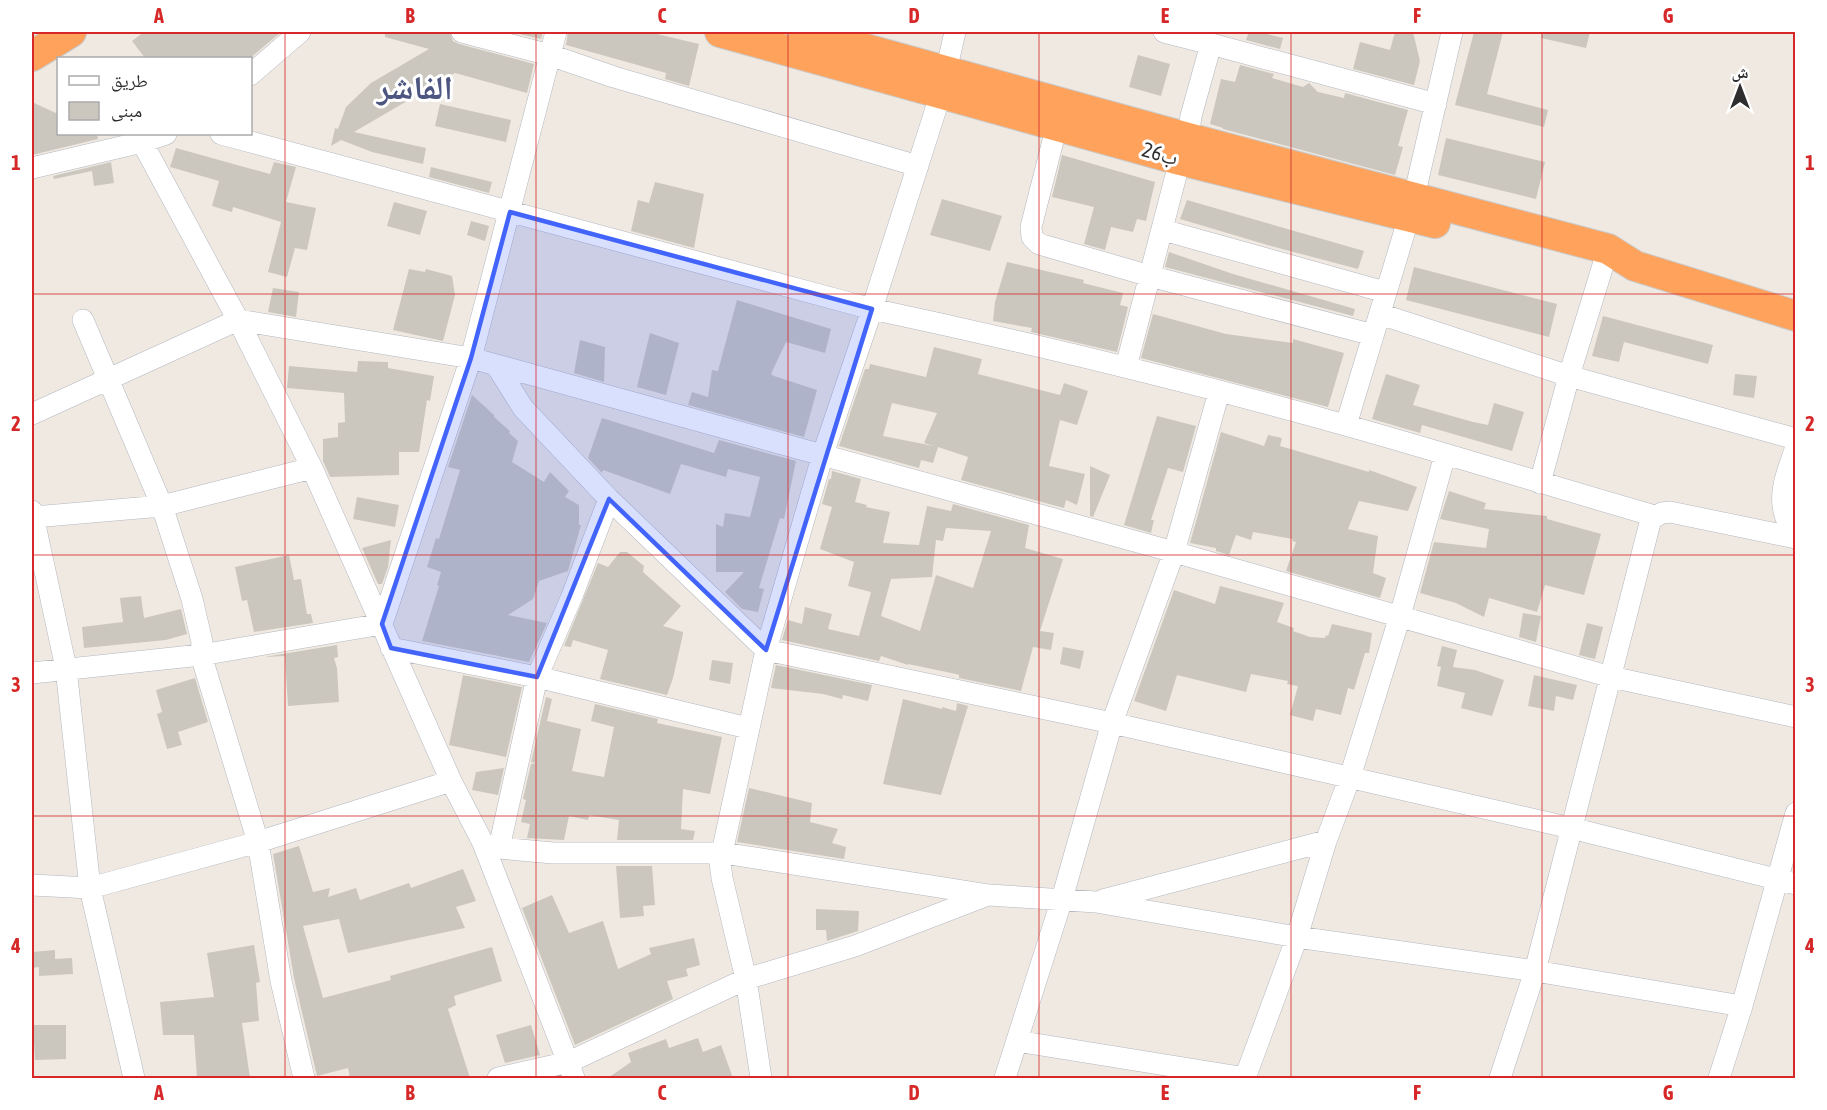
<svg xmlns="http://www.w3.org/2000/svg" width="1827" height="1110" font-family="'Asap Condensed','Noto Naskh Arabic',sans-serif">
  <style>
    .building { fill: #cbc7bf; fill-rule: evenodd }
    .lines { fill: none; stroke-linecap: round; stroke-linejoin: round }
    .minor-casing { stroke: #b4b7c1; stroke-width: 22 }
    .highway-casing { stroke: #c9c9c9; stroke-width: 32 }
    .minor { stroke: #fff; stroke-width: 21 }
    .highway { stroke: #ffa35c; stroke-width: 30 }
    .marked { fill: #4264fb; fill-opacity: 0.2; stroke: #4264fb; stroke-width: 4.5; stroke-linejoin: round }
    .grid { fill: none; stroke: #d62828; stroke-width: 1.5; stroke-opacity: 0.55 }
    .labels { text-anchor: middle; stroke-width: 6; stroke-linejoin: round; paint-order: stroke }
    .street-label { font-size: 21px; fill: #2e2e2e; stroke: #fff }
    .town-label { font-size: 33px; font-weight: bold; fill: #4d5680; stroke: #fff }
    .neatline { fill: none; stroke: #d62828; stroke-width: 2 }
    .grid-label { font-size: 20px; text-anchor: middle; font-weight: bold; fill: #d62828 }
  </style>
  <rect width="100%" height="100%" fill="#efe9e1"/>
  <path class="building" d="M144,32h137l-31,26h-105l-13,-17z
    M385,32h65l3,9 6,3 75,20 -7,29 -72,-20 -101,59 72,16 -3,16 -51,-12 -31,-12 -10,6 4,-18 3,1 8,-22 25,-24 58,-34 -44,-12z
    M511,32h32l-2,7z
    M568,32h90l-1,2 42,10 -10,42 -24,-7 1,-6 -100,-28z
    M1249,32h10l24,6 -3,11 -34,-9z
    M1395,32h18l7,29 -6,24 -61,-16 7,-27 30,8z
    M1474,32h29l-16,62 61,16 -4,17 -89,-22z
    M1542,32h48l-4,16 -45,-10z
    M1138,55l32,9 -9,32 -32,-9z
    M1240,65l34,9 -2,4 31,9 6,-4 9,9 26,6 1,-5 63,17 -10,36 5,1 -8,28 -172,-46v-1l-13,-4 11,-45 14,3z
    M32,102l26,12v20h39l1,5 -66,16z
    M440,104l71,16 -5,22 -71,-16z
    M1446,138l99,24 -9,37 -98,-24z
    M176,148l94,26 4,-12 22,5 -10,35 30,6 -9,42 -12,-2 -8,29 -19,-5 13,-50 -48,-15 -1,5 -20,-6 7,-25 -49,-14z
    M1062,155l93,27 -9,39 -9,-2 -4,13 -22,-5 -6,23 -21,-6 10,-37 -42,-10z
    M111,162l3,21 -20,3 -2,-15 -38,8 -1,-3z
    M431,167l61,15 -3,11 -60,-16z
    M655,182l49,12 -10,54 -63,-17 7,-31 11,3z
    M942,199l60,17 -12,35 -60,-16z
    M1187,200l177,51 -6,18 -87,-23 -91,-27z
    M394,202l33,9 -7,24 -33,-9z
    M471,221l18,5 -4,15 -18,-6z
    M1169,252l64,22 122,35 -2,7 -188,-49z
    M1007,262l77,18 -1,3 40,10 -3,12 8,2 -11,45 -86,-20 1,-4 -39,-7 2,-19z
    M1414,267l143,37 -8,33 -143,-37z
    M409,269l16,3 1,-3 26,7 3,19 -12,46 -50,-11z
    M273,288l26,4 -3,25 -28,-5z
    M737,300l94,29 -6,24 -39,-11 -15,32 3,2 43,14 -13,47 -116,-32 4,-13 16,5 4,-27 6,1z
    M1153,314l73,20 67,9v-4l51,14 -16,54 -187,-49z
    M1603,316l110,29 -5,19 -84,-22 -5,20 -27,-6z
    M650,333l29,10 -13,52 -29,-8z
    M580,340l25,7 -1,35 -30,-9z
    M934,347l48,12 -4,15 82,21 4,-12 24,8 -11,34 -17,-5 -11,46 36,8 -8,31 -11,-5 -2,8 -103,-28 7,-23 -30,-10 -5,16 -12,-3 -2,8 -80,-22 26,-77h4l1,-5 56,13zM892,403l45,10 -13,30 10,3 -51,-10z
    M358,361l30,1v6l46,8 -4,25 -3,-1 -8,52h-20v23l-69,2 -7,-16v-22l15,-2v-14l7,-1 -1,-29 -57,-5 2,-22 68,6z
    M1386,374l34,11 -7,20 60,17 15,3 6,-22 30,9 -12,39 -90,-26 -2,8 -48,-14z
    M1735,374l22,2 -3,22 -21,-3z
    M472,395l22,20v2l16,14 -1,2 9,8 -6,21 32,20 6,-10 19,19 -4,6 14,8v20h2l-13,46 -29,10 -6,18 -25,16 39,8 -18,39 -107,-21 17,-55 -2,-1 4,-13 -14,-5 9,-29 3,1 21,-69 -12,-3z
    M1157,416l39,10 -13,46 -15,-4 -17,52h3l-3,13 -27,-8z
    M602,418l112,35 5,-13 77,21 -12,58 -4,-1 -21,70 5,1 -6,23 -16,-3 -17,-17 19,-20h-28v-48l7,3 2,-14 25,4 10,-40 -32,-8 -2,8 -45,-13 -11,30 -67,-24 -1,3 -14,-15z
    M1221,432l43,14 4,-11 14,3 -2,8 89,26v-2l48,17 -9,24 -49,-10 -11,28 30,7 -5,37 13,5 -6,20 -94,-27 10,-29 -4,-1 1,-2 -40,-7 -2,8 -15,-5 -7,20 -13,-4v-3l-26,-5z
    M1090,466l20,9 -17,42 -3,-1z
    M832,471l29,8 -6,23 12,3 -1,2 24,5 -7,31 36,2 8,-39 24,5 2,-7 76,21 -4,23 38,11 -23,72 14,2 -3,17 -18,-3 -12,44 -62,-13v-3l-3,-1 -48,-10v1l-27,-9 -2,5 -97,-21 6,-20 14,4 3,-17 27,7 -4,15 31,7 12,-44 -23,-6 6,-24 -34,-13 12,-42 -10,-3 7,-25h2zM946,528l45,3 -18,57 -37,-13 -16,56 -39,-15 10,-37 41,-2 4,-37 7,1z
    M1449,491l37,12 -2,6 63,7v3l54,15 -17,61 -39,-10 -8,27 -48,-14 -5,19 -28,-14 -36,-10 14,-51 52,6 3,-19 -49,-10z
    M357,497l42,8 -4,22 -42,-8z
    M391,540l-3,27 -6,17h-4l-16,-36z
    M620,552h7l17,14 -1,6 38,34 -18,20 20,6v2l-10,44 -6,17 -67,-16 8,-29 -35,-10 -2,7 -7,-1 34,-83 10,4z
    M289,555l5,25 7,-1 6,35h4l2,9 -59,9 -7,-32 -5,1 -7,-34z
    M1220,586l64,17 -7,19 17,6 -1,3 17,6 15,1 1,-3 2,1 4,-12 40,9 -3,20h-4l-11,37 -6,-2 -7,27 -25,-6 -3,12 -23,-6 8,-29 -11,-2 1,-3 -37,-7 -5,18 -69,-17 -11,36 -32,-10 40,-111 41,14z
    M141,596l3,22 37,-9 6,25 -21,6 -82,8 -2,-21 41,-5 -3,-24z
    M1523,613l18,3 -5,26 -17,-5z
    M1587,623l16,4 -8,32 -16,-4z
    M337,645l1,12 -4,1 3,10 2,34 -51,4 -3,-50 -21,1z
    M1442,646l15,4 -4,17 22,3 29,10 -12,36 -31,-8 4,-15 -28,-7 4,-19 -4,-1z
    M1063,647l21,4 -4,18 -20,-5z
    M712,660l21,3 -3,21 -21,-4z
    M776,665l96,20 -4,16 -25,-6 -1,4 -19,-5 -52,-6z
    M463,675l59,12 -16,70 -57,-12z
    M1534,675l43,10 -4,15 -17,-4 -2,15 -26,-5z
    M195,678l13,44 -30,10 4,13 -15,4 -10,-35 5,-2 -6,-22z
    M546,697l6,2 -5,22 34,8 -9,42 32,6 10,-50 -23,-6 4,-17 63,15 -1,4 65,14 -12,57 -27,-5 -2,40 14,2 -2,9h-76l2,-20 -30,-5 -1,5 -19,-4 -5,24 -37,-2 3,-14 -9,-2 5,-22 -3,-1 8,-35 5,-1 -5,-1z
    M903,699l39,10v-2l14,4 1,-8 11,3 -27,89 -58,-11z
    M504,768l-6,27 -26,-5 4,-18z
    M749,788l63,15 -2,19 28,7 -6,14 14,4 -2,12 -107,-17z
    M299,846l14,46 17,-4 -2,9 28,-9 4,12 49,-17 2,5 52,-19 13,32 -20,6 9,21 -117,25 -9,-34 -36,7 20,72 68,-18 -1,-4 102,-29 10,34 -48,15 2,9 -8,4 22,69h-120l-2,-10 -31,8 -23,-98 -21,-124z
    M616,866h36l3,39 -12,1 1,10 -24,2z
    M552,895l17,38 34,-12 15,48 33,-15 -2,-6 45,-10 6,27 -14,4 2,7 -21,5 6,18 -98,46 -53,-137z
    M816,909l43,2 -1,20 -31,10 -1,-11h-10z
    M254,945l6,37 -4,1 3,38 -17,2 8,55h-53l-3,-43h-31l-3,-33 54,-5 -7,-44z
    M55,950v9l17,-1 1,16 -34,2v-9l-7,1v-16z
    M32,1025h34v34l-31,1 -1,-18 -2,1z
    M531,1025l9,30 -35,8 -9,-28z
    M698,1038l5,14 18,-7 12,33h-125l23,-16 -3,-9 38,-14 3,9z"/>
  <g class="lines">
    <g class="minor-casing">
      <path id="minor" d="M462,32l88,23 64,22 304,89
        M1164,32l47,12 -20,72 -3,22
        M1211,44l225,60
        M250,75l50,-43
        M1057,125l-26,102 1,10 7,7 111,32 223,59
        M221,134l651,175c159,34 316,72 473,116 103,29 206,61 310,91
        M142,142l96,178 74,148 139,313 32,62 91,235
        M32,168l110,-26 24,-8
        M1414,197l38,-165
        M1163,230l222,62
        M1380,314l189,62 227,63
        M83,320l79,186 30,93 10,43 -1,13 57,187 23,139 23,97
        M496,365l27,43 86,91 157,151 346,73 459,105 225,56
        M1126,367l54,-207
        M32,414l206,-94 233,38 703,194 437,125 185,40
        M1346,425l63,-208
        M1796,447c-12,35 -23,57 0,90
        M1540,483l29,-107 39,-127
        M32,511l34,157 24,220 44,190
        M34,517l128,-11 150,-38
        M391,648l146,29 211,51
        M32,673l169,-18 181,-31 89,-266 85,-326
        M483,843l16,5 54,5h170l266,42 107,7 201,35 238,34 207,35
        M499,848l38,-171 35,-81 37,-97
        M32,885l58,3 168,-46 193,-61
        M1103,900l223,-59
        M1017,1041l229,37
        M498,1078l71,-16 177,-83 109,-33 133,-51
        M761,1078l-15,-99 -24,-101 -2,-16 46,-212 57,-196 49,-145 69,-216 14,-61
        M1005,1078l57,-179 50,-176 62,-171 45,-160
        M1245,1078l52,-141 29,-96 24,-64 50,-161 45,-161
        M1500,1078l35,-107 116,-452 11,-6 8,-1 126,26
        M1719,1078l23,-72 54,-193"/>
    </g>
    <g class="highway-casing">
      <path id="highway" d="M720,32l460,128 255,63
        M804,32l384,106 420,111 27,17 161,50
        M32,56l39,-24"/>
    </g>
    <use href="#minor" class="minor"/>
    <use href="#highway" class="highway"/>
  </g>
  <path class="marked" d="M510,212l362,97 -106,341 -157,-151 -72,178 -146,-29 -9,-24 89,-266z"/>
  <path class="grid" d="M285,32v1046M536,32v1046M788,32v1046M1039,32v1046M1291,32v1046M1542,32v1046M32,294h1764M32,555h1764M32,816h1764"/>
  <g class="labels">
    <g class="street-label">
      <text transform="translate(1160 154) rotate(16)" y="7">26ب</text>
    </g>
    <g class="town-label">
      <text x="415" y="99">الفاشر</text>
    </g>
  </g>
  <rect width="1827" height="1110" fill="none" stroke="#ffffff" stroke-width="66"/>
  <rect x="57" y="57" width="195" height="78" fill="#ffffff" stroke="#ababab" stroke-width="1.5"/>
  <rect x="69" y="76" width="30" height="9" fill="#ffffff" stroke="#ababab" stroke-width="1.5"/>
  <text x="111" y="87" font-size="18" fill="#2e2e2e">طريق</text>
  <rect x="69" y="102" width="30" height="18" fill="#cbc7bf" stroke="#ababab" stroke-width="1.5"/>
  <text x="111" y="117" font-size="18" fill="#2e2e2e">مبنى</text>
  <g transform="translate(1740 87)" stroke="#ffffff" stroke-width="4.5" paint-order="stroke">
  <path d="M0-4.5L10 22L0 15L-10 22Z" fill="#2e2e2e"/>
  <text y="-9" font-size="16" font-weight="bold" text-anchor="middle" fill="#2e2e2e">ش</text>
  </g>
  <rect x="33" y="33" width="1761" height="1044" class="neatline"/>
  <g class="grid-label">
    <text x="159" y="23">A</text>
    <text x="410" y="23">B</text>
    <text x="662" y="23">C</text>
    <text x="914" y="23">D</text>
    <text x="1165" y="23">E</text>
    <text x="1417" y="23">F</text>
    <text x="1668" y="23">G</text>
    <text x="16" y="170">1</text>
    <text x="1810" y="170">1</text>
    <text x="16" y="431">2</text>
    <text x="1810" y="431">2</text>
    <text x="16" y="692">3</text>
    <text x="1810" y="692">3</text>
    <text x="16" y="953">4</text>
    <text x="1810" y="953">4</text>
    <text x="159" y="1100">A</text>
    <text x="410" y="1100">B</text>
    <text x="662" y="1100">C</text>
    <text x="914" y="1100">D</text>
    <text x="1165" y="1100">E</text>
    <text x="1417" y="1100">F</text>
    <text x="1668" y="1100">G</text>
  </g>
</svg>
